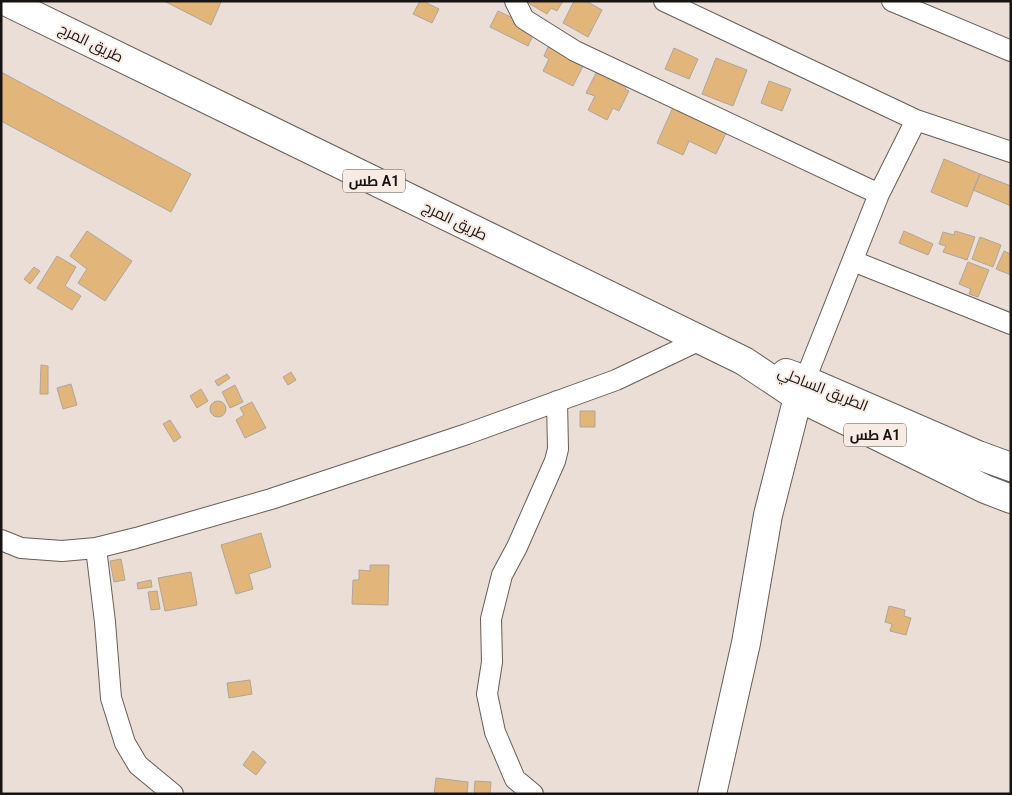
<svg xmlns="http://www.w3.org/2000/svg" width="1012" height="795" font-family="Roboto,Cairo,sans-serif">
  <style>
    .building { fill: #e2b67b; stroke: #aea69d }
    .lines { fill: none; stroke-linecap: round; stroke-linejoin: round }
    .street-casing { stroke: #685e58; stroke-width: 22 }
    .primary-casing { stroke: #685e58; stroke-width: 30 }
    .highway-casing { stroke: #685e58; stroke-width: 30 }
    .street { stroke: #fff; stroke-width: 20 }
    .primary { stroke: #fff; stroke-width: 28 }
    .highway { stroke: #fff; stroke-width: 28 }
    .labels { text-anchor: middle; stroke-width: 4; stroke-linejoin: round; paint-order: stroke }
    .shield { fill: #f7ebe4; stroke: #5b5451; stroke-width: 1 }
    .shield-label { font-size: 14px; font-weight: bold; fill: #181412 }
    .street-label { font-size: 15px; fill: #181412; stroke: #f7ebe4 }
  </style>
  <rect width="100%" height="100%" fill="#eaded7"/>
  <path class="building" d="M164,1h55l2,1 -10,23z
    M420,1h3l16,8 -7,14 -19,-9z
    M525,1h38l-6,10 -6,-3 -4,6z
    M574,1h12l16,9 -14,27 -25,-14z
    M498,11l38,18 -8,17 -38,-19z
    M548,47l37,15 -12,24 -30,-15 6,-12 -5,-3z
    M674,48l24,11 -9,20 -24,-10z
    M716,58l31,12 -14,36 -31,-12z
    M599,67l30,15 -4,7 4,2 -10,20 -6,-3 -6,12 -19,-10 7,-14 -9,-3z
    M1,72l190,102 -20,38 -170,-91z
    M769,81l22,8 -9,22 -21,-8z
    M675,103l54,24 -13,27 -27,-13 -6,14 -26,-12z
    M944,159l36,15 -13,33 -36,-15z
    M980,174l31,12v20l-38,-16z
    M87,231l45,30 -27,40 -27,-18 9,-14 -17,-13z
    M904,231l29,13 -5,11 -29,-12z
    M955,231l20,6 -8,23 -24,-8 3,-6 -7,-2 4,-12 11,3z
    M980,237l21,8 -8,22 -21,-8z
    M1004,251l7,3v21l-15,-6z
    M57,256l19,11 -11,19 16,10 -9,14 -35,-22z
    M968,262l21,8 -11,27 -9,-3 2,-5 -12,-5z
    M34,267l6,4 -10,13 -6,-5z
    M41,365l7,1v28h-8z
    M291,372l5,8 -8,5 -5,-8z
    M227,374l3,4 -12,8 -3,-5z
    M71,384l6,21 -14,4 -6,-21z
    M235,385l8,17 -13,6 -8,-16z
    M201,389l7,12 -11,7 -7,-12z
    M210 409a8 8 0 1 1 16 0a8 8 0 1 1-16 0Z
    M252,402l14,26 -21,10 -9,-18 8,-5 -4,-7z
    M580,411h15v16h-15z
    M170,420l11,17 -7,5 -11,-18z
    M261,533l10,34 -22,7 4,15 -17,5 -15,-49z
    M121,559l4,21 -11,2 -4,-21z
    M370,565h19l-1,40 -36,-1 1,-24h6v-10l11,1z
    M191,572l6,33 -32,6 -7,-33z
    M151,580l1,7 -14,2 -1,-6z
    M157,591l3,18 -9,1 -3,-18z
    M889,606l16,4 -1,6 7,2 -5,17 -16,-4 2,-7 -7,-2z
    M250,680l2,14 -23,4 -2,-15z
    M253,751l13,11 -10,13 -13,-10z
    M436,778l32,4 -1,12h-33z
    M475,781l16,1 -1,12h-16z"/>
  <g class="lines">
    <g class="street-casing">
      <path id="street" d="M515,1l9,18 51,32 304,143
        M664,1l252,119 95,32
        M892,1l119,50
        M853,261l158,63
        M805,380l74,-186 37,-74
        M1,540l20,8 41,3 34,-3 40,-10 135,-39 196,-65 149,-54 84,-40
        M96,548l9,74 6,76 14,45 13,22 35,29
        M533,794l-18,-15 -20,-47 -8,-38 5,-32 -1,-43 11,-44 15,-28 38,-86 3,-12 -1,-48"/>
    </g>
    <g class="primary-casing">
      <path id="primary" d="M712,794l34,-151 22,-128 30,-118 7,-17"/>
    </g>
    <g class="highway-casing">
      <path id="highway" d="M5,1l739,360 54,36 187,92 26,10
        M786,373l19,7 173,75 33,12"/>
    </g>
    <use href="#street" class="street"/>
    <use href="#primary" class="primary"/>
    <use href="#highway" class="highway"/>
  </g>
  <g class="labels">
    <g class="shield">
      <rect x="343" y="169.5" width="62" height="23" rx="4"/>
      <rect x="844" y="423.5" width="62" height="23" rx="4"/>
    </g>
    <g class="shield-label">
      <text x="374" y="186">طس A1</text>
      <text x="875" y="440">طس A1</text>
    </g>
    <g class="street-label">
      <text transform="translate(91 43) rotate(26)" y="5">طريق المرج</text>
      <text transform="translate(455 221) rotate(26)" y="5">طريق المرج</text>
      <text transform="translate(823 389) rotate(22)" y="5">الطريق الساحلي</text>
    </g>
  </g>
  <rect width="1012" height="795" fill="none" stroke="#181412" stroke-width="5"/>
</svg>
